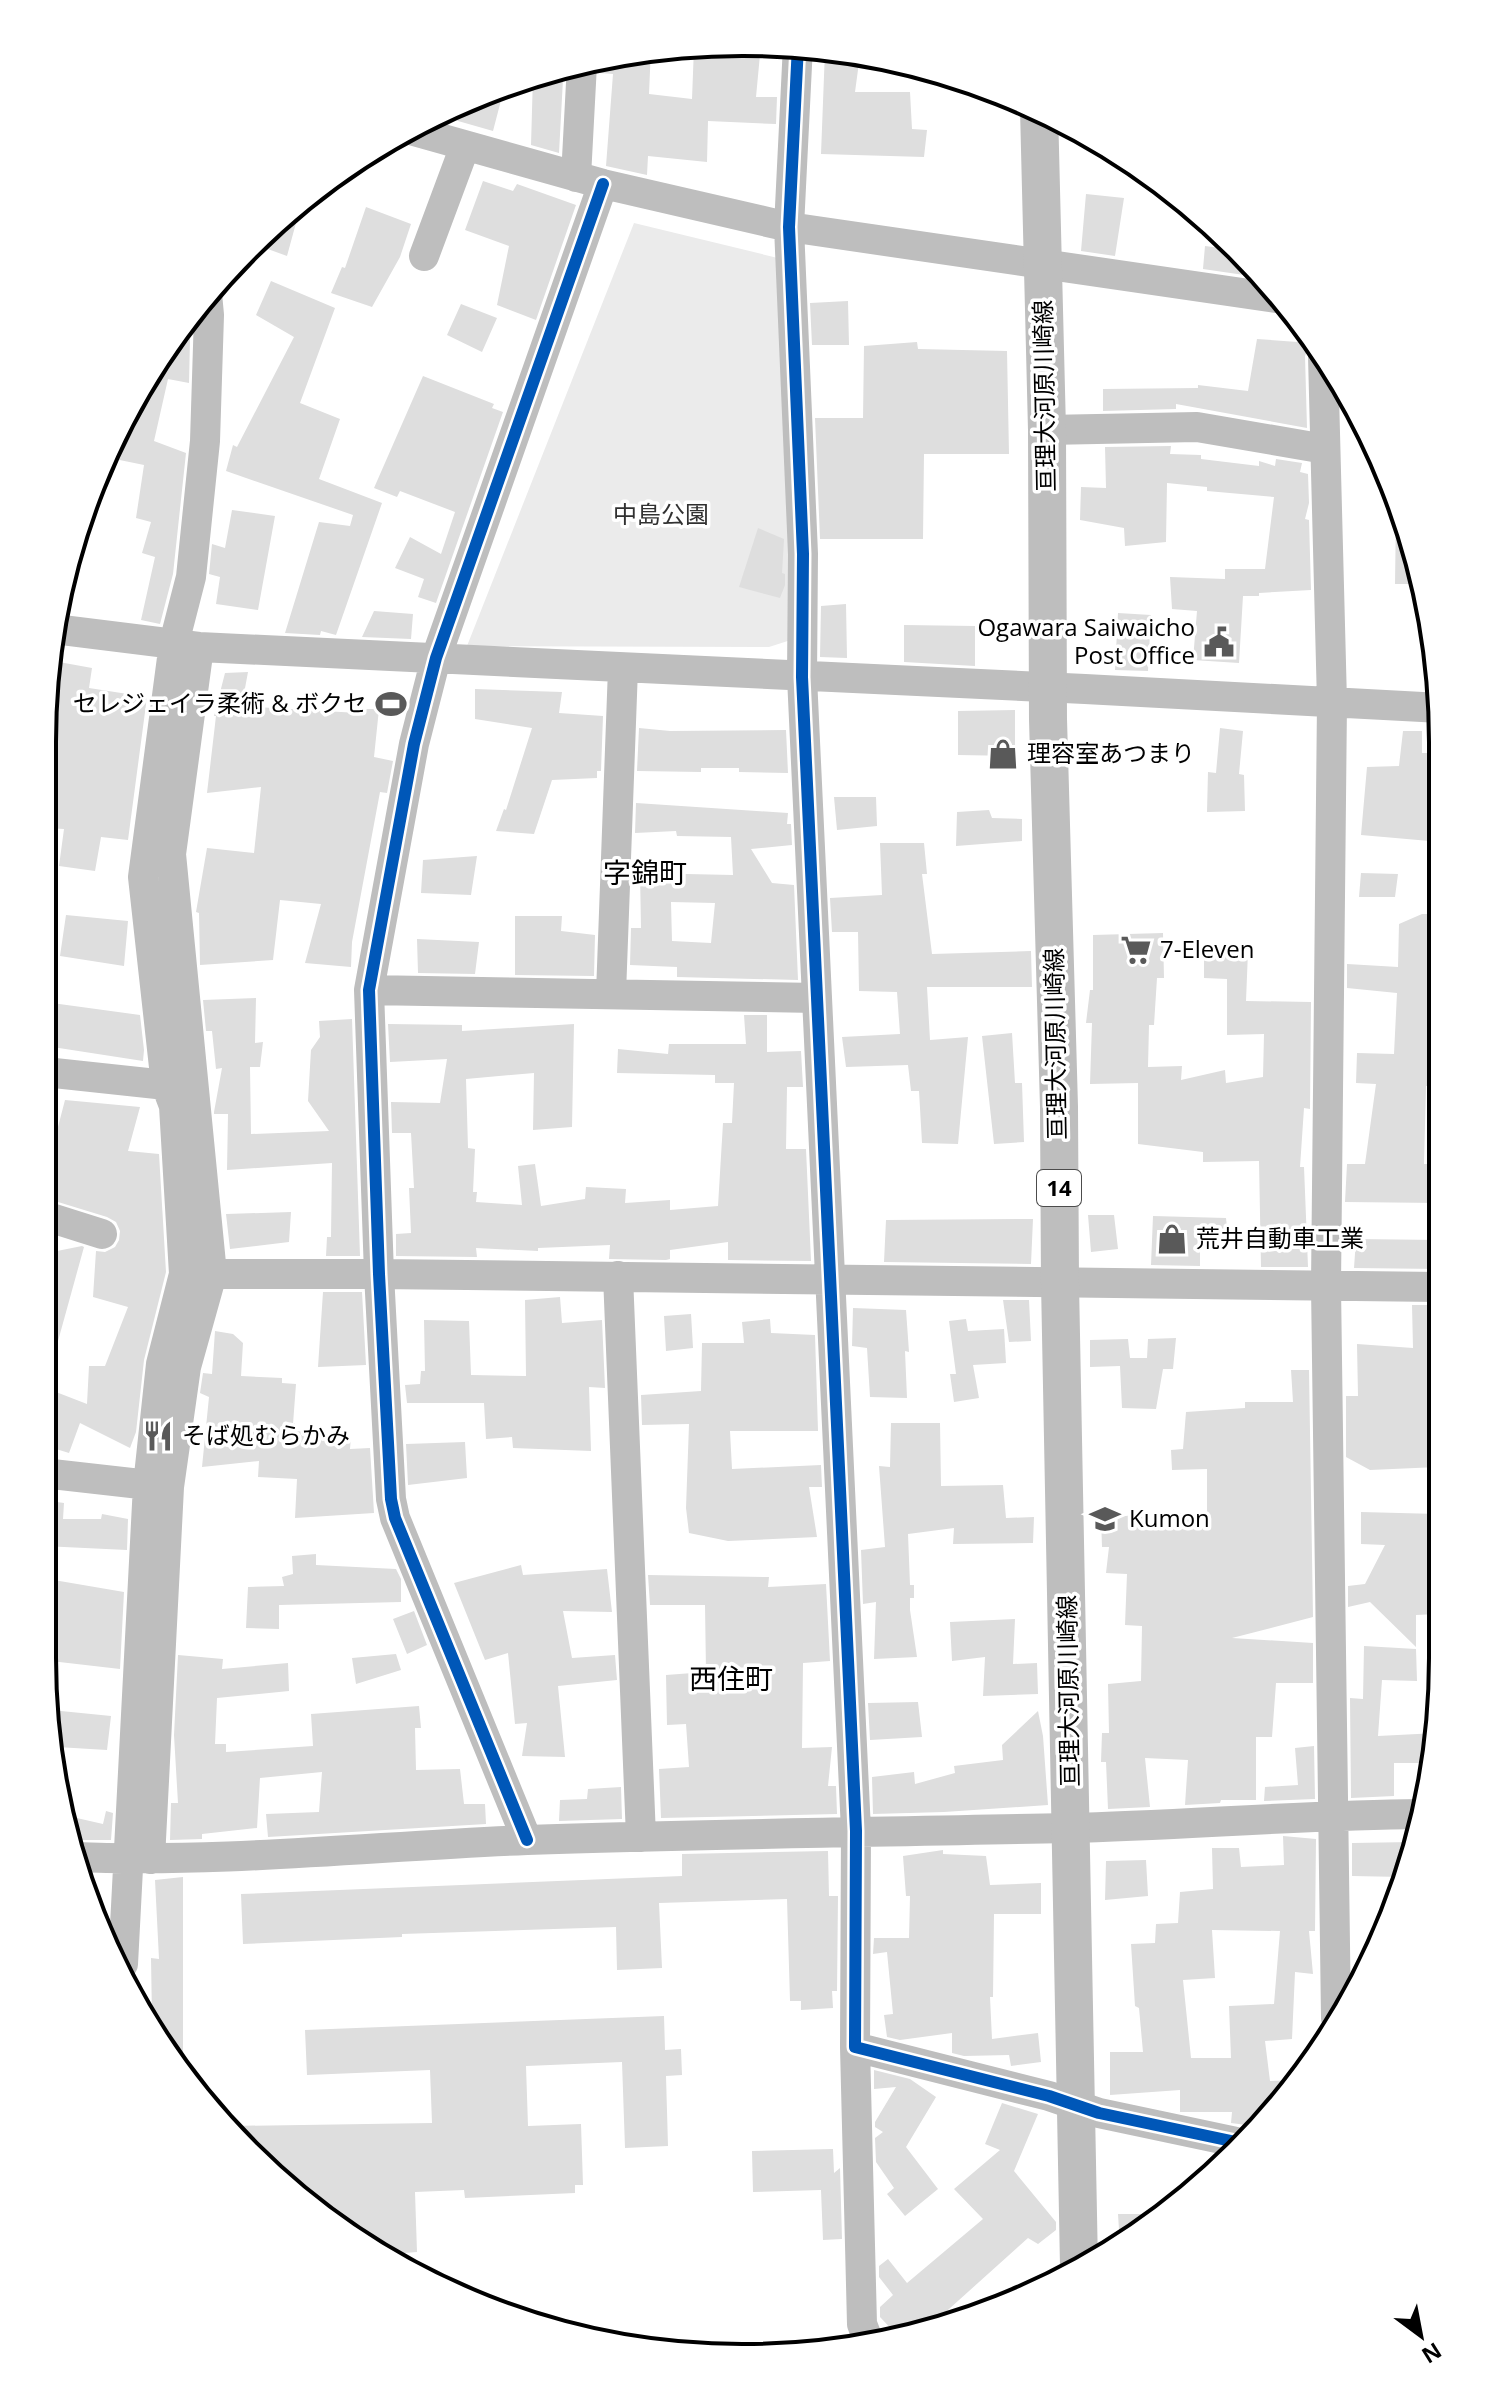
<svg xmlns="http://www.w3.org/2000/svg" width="1485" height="2400" font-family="'Open Sans','Noto Sans JP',sans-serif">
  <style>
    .green { fill: #ebebeb }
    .building { fill: #dedede; fill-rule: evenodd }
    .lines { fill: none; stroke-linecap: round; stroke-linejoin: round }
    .minor { stroke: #bebebe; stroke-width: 30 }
    .major { stroke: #bebebe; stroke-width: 38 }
    .cycleway-casing { stroke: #fff; stroke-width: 17 }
    .cycleway { stroke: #0057b8; stroke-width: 12 }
    .labels { text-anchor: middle; stroke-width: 7; stroke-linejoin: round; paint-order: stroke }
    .shield { fill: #fff; stroke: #4c4c4c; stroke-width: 2 }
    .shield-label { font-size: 22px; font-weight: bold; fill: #000 }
    .street-label { font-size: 24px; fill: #000; stroke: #fff }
    .park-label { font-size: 24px; fill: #313131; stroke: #fff }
    .poi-label { font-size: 24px; fill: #000; stroke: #fff; text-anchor: start }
    .quarter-label { font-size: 28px; fill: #000; stroke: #fff }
    .rim { fill: none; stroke: #000; stroke-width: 4 }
  </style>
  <rect width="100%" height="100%" fill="#fff"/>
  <path class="green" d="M634,223l148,36 15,379 -28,9 -302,-1z"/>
  <path class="building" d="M761,44l-5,53h21l-1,27 -68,-3 -1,41 -59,-6 -1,19 -41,-9 7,-92 -13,-1 -1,-13 52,-12 -2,46 43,5 2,-52z
    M825,50l35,5 -5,37h55l2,37 15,1 -3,27 -103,-3z
    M538,74l25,5 -4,74 -28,-8 2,-69z
    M505,85l-12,46 -56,-16 50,-22z
    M483,181l30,10 4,-7 59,21 -40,115 -39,-15 12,-59 -44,-16z
    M1086,194l38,4 -9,58 -34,-5z
    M302,201l-15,55 -33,-12 26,-28z
    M366,207l45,17 -11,33 -28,50 -41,-14 11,-26 3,1z
    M1205,246l31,4 9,8 -1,17 -41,-6z
    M271,281l64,27 -35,95 40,16 -21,60 63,24 -46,132 -15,-4 -1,4 -35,-2 34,-111 31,4 3,-11 -127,-44 7,-26 4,2 57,-110 -38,-22z
    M848,301l1,44h-37l-2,-42z
    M461,304l36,14 -15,34 -35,-17z
    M176,335l14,4 -1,44 -21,-4 -14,62 32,12 -13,121 -13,50 -19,-4 14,-63 -13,-4 9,-31 -15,-4 8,-53 -39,-8z
    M1257,339l54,4 -6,13 2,72 -131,-24v5l-73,2v-22l95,-1v-3l50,6z
    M917,342l1,7 89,2 2,103h-85l-1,85h-103l-5,-121h48l1,-72z
    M423,376l71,28 -2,4 11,4 -67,191 -18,-6 6,-18 -29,-11 15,-31 31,17 14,-42 -55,-21 -3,6 -23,-9z
    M1171,446l-1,8 31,1v4l58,7v-5l16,5 1,-7 26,4 -2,9 8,2 1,29 -4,16 4,1 2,70 -52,3v3h-16l-4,67 -46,-3 4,-49 -25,-2 -2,-32 55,2v-10h40l9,-72 -67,-6v-4l-40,-4 -1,59 -41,4 -1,-18 -44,-8 1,-33 25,1 -1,-41z
    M232,510l43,6 -17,94 -42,-6 4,-27 -11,-3 3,-30 13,4z
    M1403,512l3,6 13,66h-24l1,-71z
    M758,528l26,11 -2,34 3,1v11l-5,13 -41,-11z
    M846,604l1,54 -27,-1 1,-51z
    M374,611l39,3 -2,25 -49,-2z
    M1118,613l33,2 -3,56 -33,-1z
    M904,625l71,1v40l-71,-4z
    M59,662l33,6 -3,20 58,9 -19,143 -27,-3 -6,34 -36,-5 5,-37 -17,-1v-22l6,-36 -6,-1 1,-54z
    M248,672l-5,27 14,3 -1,5 102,6 1,-4h20l-5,48 19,4 -6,32 -7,-1 -28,150 -1,25 -46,-4 16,-59 -41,-4 -7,60 -73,5 -1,-52 -3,-1 11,-64 47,5 7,-66 -54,6 9,-77h-2l11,-43z
    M475,689l87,3 -3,21 44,3 -2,55h-4v7l-45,2 -18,54 -38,-3 8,-22 2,1 26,-82 -57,-9z
    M1015,710v46l-57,-1v-44z
    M639,728l31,3 116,-1 2,43 -49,-1v-4h-38v4l-64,-1z
    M1220,728l23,3 -4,43 5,1 1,36 -38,1 1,-40 8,1z
    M1403,731h19v22h19v89l-80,-7 6,-68 32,-1z
    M834,797h42l1,29 -40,4z
    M636,803l152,10 -1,11h4l1,21 -41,4 21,34 22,2 4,95 -121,-3v-10l-47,-2 1,-37h10l-1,-55 93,2 -2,-38 -54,-1 -1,-5 -41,2zM671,902l44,1 -4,40 -39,-2z
    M989,810l3,8 30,1v22l-66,5 1,-34z
    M880,843h44l3,31h-5l10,80 99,-3 1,36h-105l3,53 38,-3 -10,107 -36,-1 -3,-52h-8l-3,-26 -62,2 -4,-30 58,-3 -3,-42 -38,-1 -1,-59h-26l-2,-34 52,-3z
    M477,856l-6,39 -50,-2 2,-33z
    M1361,873l37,1 -3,23h-36z
    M1422,914h19l-1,171 -14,1 -2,78h16l-1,39 -94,-1 2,-38h18l11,-80 -20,-1 1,-30 37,1 3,-61 -50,-5v-24l51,3 1,-43z
    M66,915l62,6 -4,45 -64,-10z
    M515,916h47l-1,15 34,4 -1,41 -79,-1z
    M1163,933l1,45h-7l-3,47h-5l-1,42 34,-1 -1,14 44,-10 1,13 37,-6 1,-43 -37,1v-56l-23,-1v-30l44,3 -2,50 65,1 -1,107 -6,-1 -4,59h4l4,100h-47l-2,-106 -56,1v-10l-65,-8v-61l-48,1 2,-61h-6l4,-33h3v-55z
    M417,939l62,3 -4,32 -57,-1z
    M256,998l-1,45 8,-1 -3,25h-10l1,67 78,-3 -21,-30 3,-51 9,-13 -1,-16 33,-2 8,237h-34l1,-19h4l1,-74 -105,7 1,-56h-14v-2l8,-44 -6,1 -4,-38h-6l-3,-31z
    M52,1003l88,12 4,35 -1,11 -97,-15z
    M744,1015h23v37l34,-1 2,36h-16l-1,62h20l5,112 -83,-1v-18l-58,8v9l-4,1 -57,-1 1,-14 -72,3v3l-62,-3 1,9 -81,-1v-22l15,-1 -2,-45h5l-3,-55h-19l-1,-31 49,1 7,-44 -57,3 -2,-38 74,1v6l112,-7 -2,103 -39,3 1,-57 -68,6 2,69 7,1 -2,43h4l-1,10 46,3 -4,-39 17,-2 6,42 44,-7 1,-12 40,2 -1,14 45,-3v10l48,-4 5,-83h9l2,-40h-19v-8l-98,-2 1,-24 50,5 1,-10h77z
    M1012,1033l3,50h7l2,59 -30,2 -12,-108z
    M65,1100l75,7 -12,44 31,3 7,118 -22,88 -8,72 -6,16 -50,-25 -11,30 -26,-8v-19l13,-34 31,12 2,-38h16l23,-59 -35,-10 3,-46 9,1 10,-5 4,-7 1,-9 -4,-9 -9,-5 -62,-19v-21z
    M291,1212l-2,30 -59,7 -4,-35z
    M1088,1215h26l4,34 -27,3z
    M1153,1216l73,2 3,26 -29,1v21l-49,-1z
    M1033,1219l-2,45 -147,-2 2,-42z
    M1356,1239l83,1v29l-85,-1z
    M82,1246l2,1 -34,123 -6,-1v-64l13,-54z
    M323,1292h39l4,73 -48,2z
    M560,1297l2,26 40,-3 3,68 -16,-1 2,64 -78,-3 -1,-11 -26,2 -2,-36h-77l-2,-18 15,-1 1,-13h4l-1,-51 45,1 2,54 55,1 -1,-76z
    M1003,1300h26l2,41 -22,1z
    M1412,1305h27l-3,82 3,1 -1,79 -68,3 -24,-13v-61h12l-1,-52 56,4z
    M853,1308l53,2 3,42 -4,-1 2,47 -37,-1 -3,-49 -15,-2z
    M691,1314l2,34 -27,3 -2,-35z
    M770,1319l1,14 44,2 3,96h-88l2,38 89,-4 1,22h-13l8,50 -89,4 -39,-8 -3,-25 3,-84 -47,1 -1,-30 60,-4 1,-48h42l-2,-21z
    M966,1319l2,12 36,-2 2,34 -33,2 6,33 -25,4 -4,-28h6l-7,-53z
    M215,1331l18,3 10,9 -2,33 41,2v5l14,1 -3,40 2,-1v8l56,5 -1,13 20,-1 4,65 -79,5 2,-39 -39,-2 1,-16 -57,6 7,-70 -9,-4 3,-20 9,1z
    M1176,1338l-3,31h-10l-7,40 -34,-1 -2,-42 -30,1v-27l38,-1 2,19h17l1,-19z
    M1291,1370h18l4,247 -81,21 81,5v40h-37l-4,54h-16v63h-35l-1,3 -35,2 3,-45 -43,-2 5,49 -42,2 -2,-47h-5l1,-29h7l-1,-49 33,-3 1,-55 -17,-1 2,-51 -21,-1 3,-26h-7l-1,-30 106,-5v-43l-35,1 -1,-20 12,-1 3,-37 59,-4v-6h48z
    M891,1423h49l1,63 62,-1 3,33 28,-1 -1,26 -80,1 1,-16 -46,6 2,51h4v13h-4v12l7,47 -43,2 2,-57 -13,2 -2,-54 24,-3 -6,-81 11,1z
    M465,1442l2,36 -59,7 -2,-41z
    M43,1500l21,3 -1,16h38l1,-5 26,5 -1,31 -84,-4z
    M1361,1512l77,2v26l-10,-1 9,75 -21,1v32l-46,-45 -22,5v-21l17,-2 20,-39 -24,-1z
    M316,1554v11l80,4 5,10v23l-122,3v24l-33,-1 2,-41 36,-1 -2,-9 11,-3 -1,-18z
    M521,1565l2,10 84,-6 5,43 -49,-1 9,47 43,-3 2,25 -59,6 7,71 -43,-1 5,-33 -12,1 -7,-71 -23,7 -31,-77z
    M648,1575l121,2 -1,10 58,-3 4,77 -27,2 -1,85 30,-1 -4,39h8l1,28 -176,4 -2,-49 30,-2 -3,-43 -19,1 -1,-50 40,-3 -1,-67h-55z
    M42,1578l82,14 -4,77 -78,-9z
    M414,1611l13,34 -20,9 -14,-35z
    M1015,1619l-2,45 24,-1 1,31 -55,2 2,-39 -33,4 -2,-39z
    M1364,1646l52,3 1,32 -35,-1 -4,56 59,-3 -4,30h-39v33l-43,2 -1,-100 13,1z
    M396,1654l5,16 -45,14 -4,-26z
    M178,1655l45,4 -1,10 66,-6 1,28 -72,7 -2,46h11v8l87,-6 -2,-32 108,-8 2,22h-6l1,42 44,-1 4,35h21l1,20 -218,13 -2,-23 53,-2 3,-40 -62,6 -3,50 -55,6v5l-32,1 1,-37h7l-4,-68z
    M918,1702l4,35 -52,3 -2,-37z
    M51,1710l60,6 -4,34 -50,-3z
    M1038,1711l5,25 5,69 -104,7 -71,2 -1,-37 42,-5 1,12 40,-11 -1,-7 49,-6 -1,-15z
    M1314,1746l1,53 -51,2 1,-14 33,-2 -3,-37z
    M621,1787l1,32 -63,2 1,-21 27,-1 1,-10z
    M106,1811l7,2 -2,27h-39l-4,-24 35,8z
    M1283,1836l33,3 -1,92h-6l4,43 -18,-2 -3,67 -27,2 5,40 30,-1 -1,4 -45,42 -23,-3 1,-11h-52v-22l-70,5v-43h33l-4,-44 -4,-2 -4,-62 24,-1 1,-19 22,-1 2,-31 33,-3 -1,-41h27l2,19 43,-2zM1212,1930l68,1 -6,73 -45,2 2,52h-40l-8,-78 32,-2z
    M1412,1842l-9,35 -51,-1v-33z
    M943,1850v4l43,2 4,29 51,-2v31h-47l-1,83h-3l2,42 46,-6 3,29 -30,4 -2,-11 -45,1 -12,-3v-20l-52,7 -13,-3 -3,-22 9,-1 -6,-62 -14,2 1,-16h35l1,-42h-4l-3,-40z
    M828,1851l1,45h9l-1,95h-5l1,17 -32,2v-9h-11l-3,-102 -128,4 3,65 -45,2 -1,-43 -214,7v3l-159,7 -2,-50 441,-18v-22z
    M1146,1860l2,36 -43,4 1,-39z
    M183,1877v199l-31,-58 -1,-60 8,1 -4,-79z
    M664,2016l1,34 16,-1 1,26 -16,1 2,70 -43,2 -3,-86 -96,4 2,60 53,-2 2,61h-8v8l-110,5 -1,-8 -49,2 2,60 -25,2 -76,-40 -87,-88 203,-3 -2,-53 -123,5 -2,-45z
    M874,2070l36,9 26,18 -30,50 32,42 -33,27 -18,-22 7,-6 -18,-26 -1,-24 8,-6 -8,-5v-5l21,-35 -22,2z
    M1002,2103l36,11 -24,57 42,51v8l-18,14 -10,-6 -99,89 -34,6 -15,-16v-10l13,-12 -14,-18v-11l9,-7 19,24 76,-64 -29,-30 46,-39 -15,-6z
    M833,2149l1,24 6,-5 2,71 -19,1 -2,-50 -68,2 -1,-41z
    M1118,2214h41l-27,26 -12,5z"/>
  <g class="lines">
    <path class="minor" d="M798,45l-9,182 14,327 -1,123 54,1154 -1,216 194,49 50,17 137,29
      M407,129l196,55 186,43 494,72
      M576,177l6,-113
      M424,256l41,-110
      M1323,356l9,346 -6,584 10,732
      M1047,430l150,-3 128,22
      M54,629l145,18 886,42 356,19
      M369,990l448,8
      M611,994l12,-326
      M45,1072l121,13
      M45,1216l57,18
      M184,1274h195l1060,13
      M618,1276l23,561
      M43,1473l124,14
      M527,1840l-132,-322 -4,-19 -12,-225 -10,-284 45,-246 22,-86 167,-474
      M75,1857c150,6 302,-11 452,-17 181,-6 361,-8 541,-12 117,-3 234,-13 352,-14
      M150,1859l19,-372 17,-120 26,-93 -41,-420 28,-207
      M123,1964l25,-479 13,-121 23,-90 -10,-168 -8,-21 -23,-208 31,-234 17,-66 14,-136 4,-126 -2,-21
      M855,2047l7,277 5,13"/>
    <path class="major" d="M1039,109l8,321 1,289 11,388 1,176 19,983"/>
    <g class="cycleway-casing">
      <path id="cycleway" d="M798,45l-9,182 14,327 -1,123 54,1154 -1,216 194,49 50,17 137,29
        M527,1840l-132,-322 -4,-19 -12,-225 -10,-284 45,-246 22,-86 167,-474"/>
    </g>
    <use href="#cycleway" class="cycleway"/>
  </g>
  <defs>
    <g id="civic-bare" transform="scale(2.4)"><path d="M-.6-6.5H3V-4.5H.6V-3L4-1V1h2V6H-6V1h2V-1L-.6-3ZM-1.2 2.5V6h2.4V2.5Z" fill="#595959" stroke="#fff" stroke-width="2.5" paint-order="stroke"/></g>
    <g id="stadium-bare" transform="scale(2.4)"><path d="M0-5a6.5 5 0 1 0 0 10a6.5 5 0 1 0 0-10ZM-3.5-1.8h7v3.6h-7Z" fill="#595959" stroke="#fff" stroke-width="2.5" paint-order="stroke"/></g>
    <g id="shop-bare" transform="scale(2.4)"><path d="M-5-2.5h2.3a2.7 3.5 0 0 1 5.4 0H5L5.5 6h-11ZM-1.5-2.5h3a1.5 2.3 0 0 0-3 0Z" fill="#595959" stroke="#fff" stroke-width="2.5" paint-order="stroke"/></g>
    <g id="supermarket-bare" transform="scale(2.4)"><path d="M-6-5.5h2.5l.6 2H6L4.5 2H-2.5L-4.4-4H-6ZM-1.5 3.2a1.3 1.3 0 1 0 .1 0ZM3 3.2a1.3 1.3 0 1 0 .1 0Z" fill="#595959" stroke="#fff" stroke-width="2.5" paint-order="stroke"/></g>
    <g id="restaurant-bare" transform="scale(2.4)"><path d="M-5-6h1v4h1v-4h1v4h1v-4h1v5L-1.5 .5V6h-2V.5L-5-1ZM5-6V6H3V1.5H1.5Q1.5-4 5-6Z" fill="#595959" stroke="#fff" stroke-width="2.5" paint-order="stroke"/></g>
    <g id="school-bare" transform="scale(2.4)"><path d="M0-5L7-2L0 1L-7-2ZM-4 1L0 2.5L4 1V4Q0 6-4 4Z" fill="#595959" stroke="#fff" stroke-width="2.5" paint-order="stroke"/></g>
  </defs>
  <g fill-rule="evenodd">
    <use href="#civic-bare" x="1219" y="642"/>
    <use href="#stadium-bare" x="391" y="704"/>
    <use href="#shop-bare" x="1003" y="754"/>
    <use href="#supermarket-bare" x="1136" y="950"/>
    <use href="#shop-bare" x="1172" y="1239"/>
    <use href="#restaurant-bare" x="158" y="1436"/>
    <use href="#school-bare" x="1105" y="1519"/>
  </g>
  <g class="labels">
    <rect class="shield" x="1037" y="1170" width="44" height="36" rx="6"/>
    <g class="shield-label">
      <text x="1059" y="1196">14</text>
    </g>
    <g class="street-label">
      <text transform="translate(1045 396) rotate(-91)" y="8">亘理大河原川崎線</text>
      <text transform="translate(1056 1044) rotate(-91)" y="8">亘理大河原川崎線</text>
      <text transform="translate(1069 1691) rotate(-91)" y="8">亘理大河原川崎線</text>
    </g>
    <g class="park-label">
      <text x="661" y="523">中島公園</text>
    </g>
    <g class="poi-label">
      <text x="1195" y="636" text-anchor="end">Ogawara Saiwaicho<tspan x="1195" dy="28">Post Office</tspan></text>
      <text x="367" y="712" text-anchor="end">セレジェイラ柔術 &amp; ボクセ</text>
      <text x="1027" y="762">理容室あつまり</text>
      <text x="1160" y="958">7-Eleven</text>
      <text x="1196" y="1247">荒井自動車工業</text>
      <text x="182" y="1444">そば処むらかみ</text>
      <text x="1129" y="1527">Kumon</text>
    </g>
    <g class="quarter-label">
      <text x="645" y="883">字錦町</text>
      <text x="731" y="1689">西住町</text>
    </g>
  </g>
  <path d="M0 0H1485V2400H0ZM742 56H743A686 686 0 0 1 1429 742V1658A686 686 0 0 1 743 2344H742A686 686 0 0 1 56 1658V742A686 686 0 0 1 742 56Z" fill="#fff" fill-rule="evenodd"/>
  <path class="rim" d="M742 56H743A686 686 0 0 1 1429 742V1658A686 686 0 0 1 743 2344H742A686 686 0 0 1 56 1658V742A686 686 0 0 1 742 56Z"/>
  <g transform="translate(1421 2336) rotate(148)" stroke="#ffffff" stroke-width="6" paint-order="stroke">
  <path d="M0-6L14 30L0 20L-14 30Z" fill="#000000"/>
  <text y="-12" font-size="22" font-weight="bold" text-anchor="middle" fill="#000000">N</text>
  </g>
</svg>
